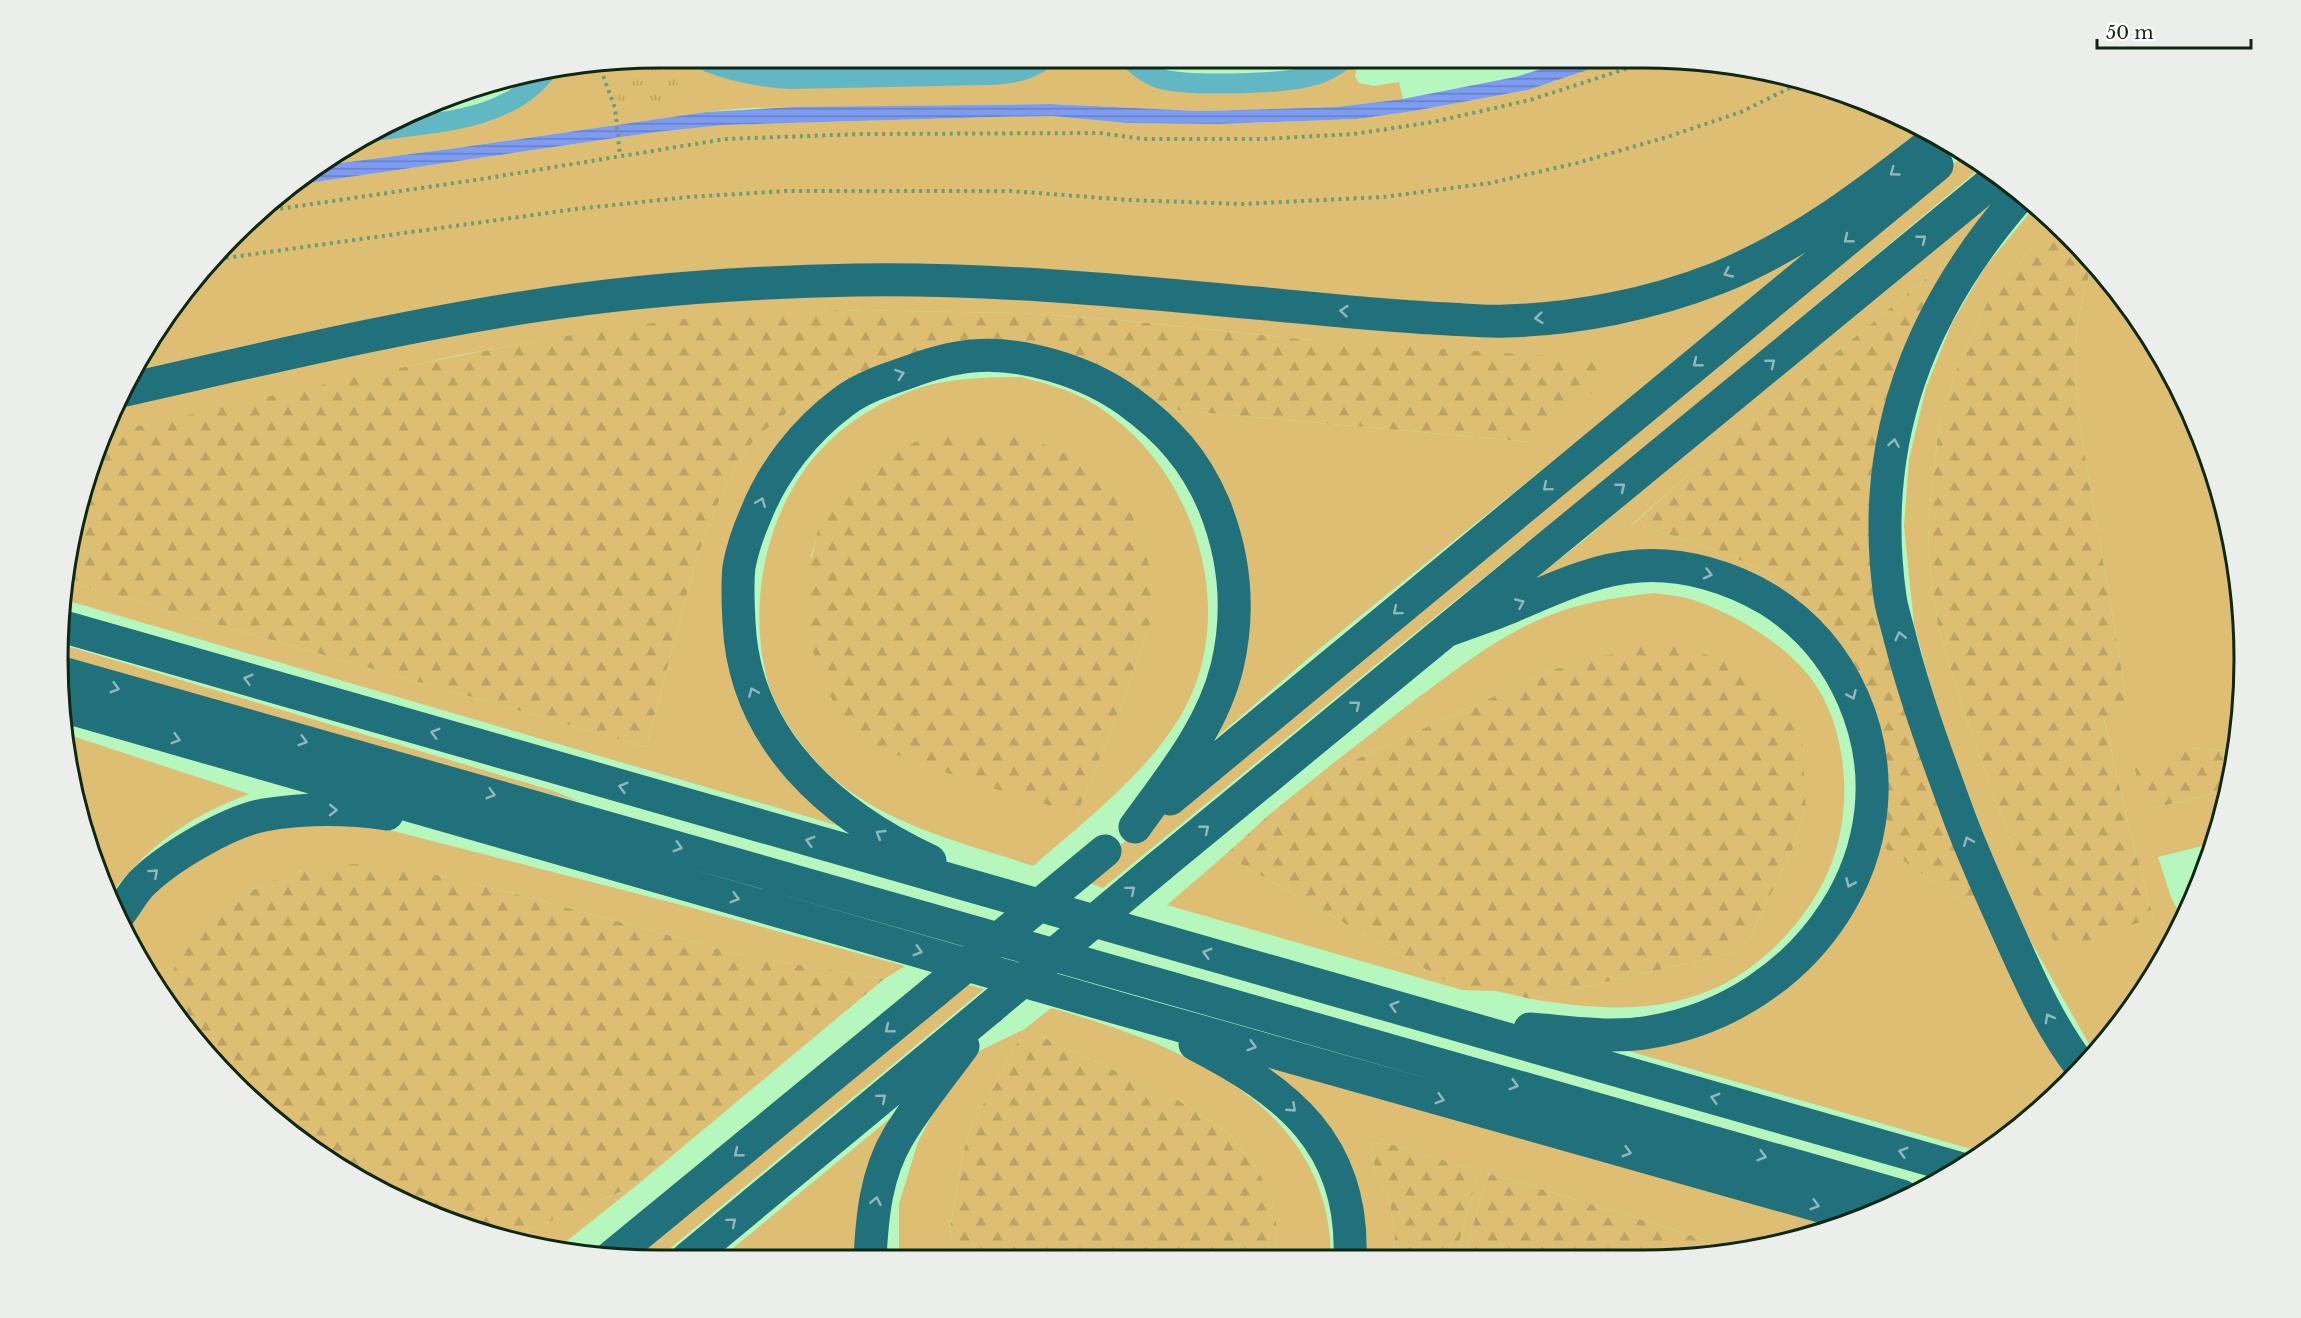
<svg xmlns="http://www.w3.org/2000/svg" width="2301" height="1318" font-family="'Libre Baskerville',serif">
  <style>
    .green { fill: #ddbe73; fill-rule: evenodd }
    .forest { fill: url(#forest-firs) }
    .park { fill: url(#park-tufts) }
    .water { fill: url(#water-rules) }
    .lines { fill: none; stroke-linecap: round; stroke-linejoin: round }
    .path { stroke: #6d9d72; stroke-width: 4; stroke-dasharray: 3 4.5; stroke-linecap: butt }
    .minor { stroke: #61b8c4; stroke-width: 20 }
    .motorway { stroke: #21717c; stroke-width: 33 }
    .motorway-bridge { stroke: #21717c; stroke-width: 33 }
    .oneway { stroke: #90b8be }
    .rim { fill: none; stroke: #0e2812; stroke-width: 3 }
  </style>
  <defs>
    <pattern id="forest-firs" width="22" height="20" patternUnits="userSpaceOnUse" patternTransform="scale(1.5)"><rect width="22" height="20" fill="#ddbe73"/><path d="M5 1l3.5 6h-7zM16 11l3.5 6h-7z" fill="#bca362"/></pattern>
    <pattern id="park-tufts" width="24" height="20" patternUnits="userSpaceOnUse" patternTransform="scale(1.5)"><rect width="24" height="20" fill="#ddbe73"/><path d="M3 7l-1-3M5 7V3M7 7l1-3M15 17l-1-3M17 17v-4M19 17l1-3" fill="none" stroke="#bca362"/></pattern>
    <pattern id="water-rules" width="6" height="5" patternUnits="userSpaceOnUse" patternTransform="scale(1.5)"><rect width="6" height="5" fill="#7d9cf1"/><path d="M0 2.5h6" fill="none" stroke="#657fc2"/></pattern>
  </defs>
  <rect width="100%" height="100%" fill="#b5f7bc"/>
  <path class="green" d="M1623,58h58l154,31 91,41 -37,30 -123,81 -87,35 -67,19 -89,11 -72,1 -416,-38 -540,27 -363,75 27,-47 74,-90 55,-48 368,-54 67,-7 274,-8 55,-1 74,7 93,1 138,-5 57,-8 114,-21z
    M1352,59h6l-3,17 4,7 15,3 25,-4 4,17 -67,8 -136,4 -150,-7 -303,4 -41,4 -249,36 -140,18 43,-27 127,-17 21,-9 19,-11 13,-11 19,-24 21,-5h106l21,9 335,-2 12,-8 69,-1 77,30z
    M1966,154l17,12 -357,297 -232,187 -291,238 -24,-9z
    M1993,200l-31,49 -271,223 -60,53 21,4 65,21 58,26 37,29 25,38 -98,-70 -212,11 56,-43 97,-84z
    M2036,205l19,19 -24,24 -43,53 -31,67 -18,58 -11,95 1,40 9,65 26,87 48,132 141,72 -23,-86 -26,-112 22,-11 -2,-23c-9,-57 -19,-114 -29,-170 -14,-83 -34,-171 -2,-251l27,29 62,100 42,111 19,116 -4,118 -4,14 -44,-4 -46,62 81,-19 -12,52 -56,14 13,40 11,22 -19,41 -70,91 -81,-143 -72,-188 -26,-96 -10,-98 5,-67 17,-71 26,-65 33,-56z
    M1825,236l-252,209 -255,205 -114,98 41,-145 -93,-195 380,34 -126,-95 -106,-8 -180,-19 -99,-7 -183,-3 -139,7 -138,20 -102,18 -355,79 13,-35 243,-52 318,-50 292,-3 535,41z
    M919,355l-114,66 -79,217 117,189 -781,-228v-19l584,167 50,-187 18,-48 21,-45 21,-30 38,-30 48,-27z
    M1021,377c22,6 44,11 64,22 103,56 156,200 101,307 -33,63 -100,114 -153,160 -65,-22 -141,-39 -195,-84 -28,-22 -60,-65 -70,-99 -23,-84 0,-188 67,-247 28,-25 71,-48 109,-54 25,-4 51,-5 77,-5zM1105,482l26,32 14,35 4,80 -36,98 -36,87 -266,-258 16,-52z
    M1654,593c13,2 28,3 40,7 42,15 88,42 116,77 37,48 43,126 23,182 -18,53 -68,108 -120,130 -61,26 -119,20 -182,10l202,-46 16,-14 44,-91 13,-40 -38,-112 -48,-37 -82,-11 -86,22 -204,93 -22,6c41,-32 81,-64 124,-95 33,-24 67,-47 106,-61 32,-12 65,-16 98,-20z
    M60,644l494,147 26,11 -258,-69 -262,-76z
    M63,733l186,61c-61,23 -102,52 -142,105l-4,-10 -34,-112z
    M323,813l362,93 220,60 -21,13 -142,-24 -222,-60 -80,-19 -139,-5 -47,18 -28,19 -55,68 -8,20 -25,-36 -15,-30 41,-48 73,-51z
    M1879,844l110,76 88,152 -9,12 -83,69 -367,-105 106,-23z
    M1225,855l237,135 -295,-85z
    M955,981l29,8 -328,271h-36z
    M1051,1008c126,36 279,94 280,249h-57l3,-31 -6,-31 -16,-29 -23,-30 -56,-37 -151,-70 -53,95 -9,29 -12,70 -2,36h-50v-55l19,-62 20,-38 37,-51 50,-24z
    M1258,1063l581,165 -119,28h-7l14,-6 -16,-8 -65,-21 -158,-48 -24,84h-9l24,-86 -86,-26 -22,-2 5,32 13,23 6,40 -1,19h-35l1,-18z
    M904,1107l-47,152h-137z
    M637,1185l-79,63 -49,-10z"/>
  <path class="forest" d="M2055,224l38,40c-32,80 -12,168 2,251 10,56 20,113 29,170l2,23 -22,12 26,111 23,86 -67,25 -31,2 -43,-99 -48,-132 -26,-87 -9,-65 -1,-40 11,-95 18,-58 31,-67 43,-53z
    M1962,249l-85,270 112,401 -110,-76 -42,-201 -25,-38 -37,-29 -58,-26 -65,-21 -21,-3 60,-54z
    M838,310l183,3 98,7 181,19 293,20 12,23 -73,60 -380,-34 -21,-18 -212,-35 -77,25 -48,27 -38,30 -21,30 -21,45 -18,48 -50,187 -584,-167 16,-77 26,-69c196,-44 392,-93 593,-117 46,-6 94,-5 141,-7z
    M985,430l45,8 41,18 34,26 26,31 14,36 10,43 -6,37 -36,98 -36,87c-54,-17 -108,-32 -160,-52 -13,-6 -31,-9 -42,-17 -66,-44 -79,-135 -59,-205 3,-12 6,-29 13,-39 42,-50 93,-67 156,-71z
    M1682,647l38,12 19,13 29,24 34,41 4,71 -13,40 -44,91 -16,14 -202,46 -35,-8 -34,-1 -237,-135 45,-41 56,-45 22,-6 204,-93 86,-23z
    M2191,748l44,4 -9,39 -81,19 -10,-41z
    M343,864l35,1 62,11 80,19 222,60 142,24 -247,206 -128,53 -43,-9 -108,-49 -96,-68 -56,-56 -43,-60c6,-15 11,-29 19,-43 24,-41 74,-70 120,-82 13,-3 27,-4 41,-7z
    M1025,1029l151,70 56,37 23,30 16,28 6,32 -3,31 -325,2 2,-36 12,-70 9,-29z
    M1371,1143l22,2 86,26 -24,86h-61l1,-19 -6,-40 -13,-23z
    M1488,1173l158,48 65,21 17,8 -15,6 -249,1z"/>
  <path class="park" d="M602,62h50l25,13 2,29 -59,4z"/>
  <path class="water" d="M1623,58l-95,32 -114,21 -57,8 -138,5 -93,-1 -74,-7 -55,1 -274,8 -67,7 -368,54 29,-20 140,-18 249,-36 88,-5 256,-3 150,7 136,-4 67,-8 112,-22 60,-18z"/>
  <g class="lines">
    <path class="path" d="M598,62l17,46 5,48
      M258,212l224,-33 243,-40 137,-5 238,-1 43,6h119l92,-5 79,-12 97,-22 129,-42
      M211,260l365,-51 112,-12 98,-6h225l118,9 113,4 141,-7 107,-14 87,-20 90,-26 74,-25 61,-30"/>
    <path class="minor" d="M1131,60c8,8 17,14 27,18 27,9 120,6 149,-1 14,-3 26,-8 37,-18
      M708,62c27,11 53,15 82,17l199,-4c20,-1 36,-3 53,-14
      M374,131c59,-9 135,-9 173,-61"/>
    <path class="motorway" d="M2021,194c-102,116 -153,247 -131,403 2,14 7,28 10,41 15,59 36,116 57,173 14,39 31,76 48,114 22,49 43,99 76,142
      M120,391c135,-30 270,-63 407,-84 108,-17 219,-25 329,-27 126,-2 251,9 377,21 72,6 144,15 216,18 19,1 38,3 57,2 71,-2 146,-17 212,-43 82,-33 153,-88 222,-142
      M61,626l1898,542
      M1446,631c23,-9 47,-16 69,-26 40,-17 79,-36 124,-39 45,-3 92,11 130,34 38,24 66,57 84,98 66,151 -48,309 -203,334 -39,7 -80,0 -120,-3
      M59,672l1843,524
      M59,705l1076,308 724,204
      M1170,799l767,-634
      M930,861c-100,-47 -186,-122 -191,-239 -1,-18 -2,-37 0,-55 3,-17 10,-37 17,-53 17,-43 49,-84 87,-112 18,-14 42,-22 63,-29 21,-8 44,-15 66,-17 50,-5 116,16 156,45 40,29 67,59 86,104 21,52 26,107 13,162 -15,61 -56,110 -92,160
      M1160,866l838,-689
      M117,917c8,-10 15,-23 24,-33 26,-26 86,-62 123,-69 41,-7 82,-7 123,-1
      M1195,1044c93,48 159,100 155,213
      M610,1258l324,-266
      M687,1259l303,-251
      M870,1259c2,-42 6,-85 28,-122 19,-32 43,-61 65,-91"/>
    <path class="motorway-bridge" d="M934,992l171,-141
      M990,1008l170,-142"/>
  </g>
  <defs><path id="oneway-chevron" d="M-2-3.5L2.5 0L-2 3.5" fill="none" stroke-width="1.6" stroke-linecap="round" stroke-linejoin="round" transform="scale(1.5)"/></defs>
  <g class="oneway">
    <use href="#oneway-chevron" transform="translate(1894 172) rotate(144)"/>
    <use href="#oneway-chevron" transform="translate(1848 239) rotate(141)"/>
    <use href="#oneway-chevron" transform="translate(1922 239) rotate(-39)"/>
    <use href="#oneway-chevron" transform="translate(1728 273) rotate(155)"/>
    <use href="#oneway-chevron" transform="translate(1344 311) rotate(-175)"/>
    <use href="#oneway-chevron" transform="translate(1539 318) rotate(174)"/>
    <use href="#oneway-chevron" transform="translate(1697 363) rotate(141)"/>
    <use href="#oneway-chevron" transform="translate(1771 363) rotate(-39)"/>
    <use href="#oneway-chevron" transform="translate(900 374) rotate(-19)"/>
    <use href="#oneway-chevron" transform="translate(1894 443) rotate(-81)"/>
    <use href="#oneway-chevron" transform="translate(1547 487) rotate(140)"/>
    <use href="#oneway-chevron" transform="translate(1621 487) rotate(-39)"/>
    <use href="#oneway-chevron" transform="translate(761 502) rotate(-68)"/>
    <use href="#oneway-chevron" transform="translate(1708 574) rotate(15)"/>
    <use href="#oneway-chevron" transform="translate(1520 603) rotate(-24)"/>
    <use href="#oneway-chevron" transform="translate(1397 611) rotate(140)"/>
    <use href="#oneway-chevron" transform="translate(1900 636) rotate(-104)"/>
    <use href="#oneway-chevron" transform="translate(248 679) rotate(-164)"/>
    <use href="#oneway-chevron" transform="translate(115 688) rotate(16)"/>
    <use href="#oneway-chevron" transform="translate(753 692) rotate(-113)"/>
    <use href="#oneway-chevron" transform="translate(1852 695) rotate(66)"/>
    <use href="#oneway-chevron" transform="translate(1356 705) rotate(-39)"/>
    <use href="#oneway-chevron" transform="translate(435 733) rotate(-164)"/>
    <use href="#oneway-chevron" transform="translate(176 739) rotate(16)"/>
    <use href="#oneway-chevron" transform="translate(303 741) rotate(16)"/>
    <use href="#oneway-chevron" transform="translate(623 787) rotate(-164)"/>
    <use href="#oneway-chevron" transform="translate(491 794) rotate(16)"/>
    <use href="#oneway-chevron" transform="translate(333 810) rotate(1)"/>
    <use href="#oneway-chevron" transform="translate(1205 829) rotate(-39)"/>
    <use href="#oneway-chevron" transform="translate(880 834) rotate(-149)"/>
    <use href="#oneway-chevron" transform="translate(810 841) rotate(-164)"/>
    <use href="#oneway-chevron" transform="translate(1968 841) rotate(-112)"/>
    <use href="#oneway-chevron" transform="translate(678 847) rotate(16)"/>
    <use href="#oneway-chevron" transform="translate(154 873) rotate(-42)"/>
    <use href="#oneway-chevron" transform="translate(1850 883) rotate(114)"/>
    <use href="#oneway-chevron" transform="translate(1131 890) rotate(-40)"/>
    <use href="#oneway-chevron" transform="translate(735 898) rotate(16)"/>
    <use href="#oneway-chevron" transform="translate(918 951) rotate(16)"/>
    <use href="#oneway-chevron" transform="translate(1207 953) rotate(-164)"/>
    <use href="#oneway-chevron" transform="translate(1394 1006) rotate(-164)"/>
    <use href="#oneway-chevron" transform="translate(2049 1018) rotate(-119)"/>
    <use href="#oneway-chevron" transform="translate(889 1029) rotate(141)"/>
    <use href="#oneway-chevron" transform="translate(1252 1046) rotate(16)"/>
    <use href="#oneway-chevron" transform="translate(1514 1085) rotate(16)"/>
    <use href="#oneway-chevron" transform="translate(882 1098) rotate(-40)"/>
    <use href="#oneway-chevron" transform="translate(1715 1098) rotate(-164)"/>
    <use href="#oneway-chevron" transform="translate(1440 1099) rotate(16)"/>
    <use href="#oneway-chevron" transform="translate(1292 1108) rotate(43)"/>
    <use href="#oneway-chevron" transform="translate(1627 1152) rotate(16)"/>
    <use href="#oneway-chevron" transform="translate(1903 1152) rotate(-164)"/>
    <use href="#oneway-chevron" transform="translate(738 1153) rotate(141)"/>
    <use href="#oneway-chevron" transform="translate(1762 1156) rotate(16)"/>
    <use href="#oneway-chevron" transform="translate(876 1201) rotate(-79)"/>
    <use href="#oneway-chevron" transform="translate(1815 1205) rotate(16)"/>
    <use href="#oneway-chevron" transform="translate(732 1222) rotate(-40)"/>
  </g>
  <path d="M0 0H2301V1318H0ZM659 68H1643A591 591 0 0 1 2234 659V659A591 591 0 0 1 1643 1250H659A591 591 0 0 1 68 659V659A591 591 0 0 1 659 68Z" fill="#eceeec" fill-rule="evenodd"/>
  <path class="rim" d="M659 68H1643A591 591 0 0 1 2234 659V659A591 591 0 0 1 1643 1250H659A591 591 0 0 1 68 659V659A591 591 0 0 1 659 68Z"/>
  <path d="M2097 39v9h154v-9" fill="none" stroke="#0e2812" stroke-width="3"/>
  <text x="2106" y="39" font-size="18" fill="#0e2812" stroke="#ffffff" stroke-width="4.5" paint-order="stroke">50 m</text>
</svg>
